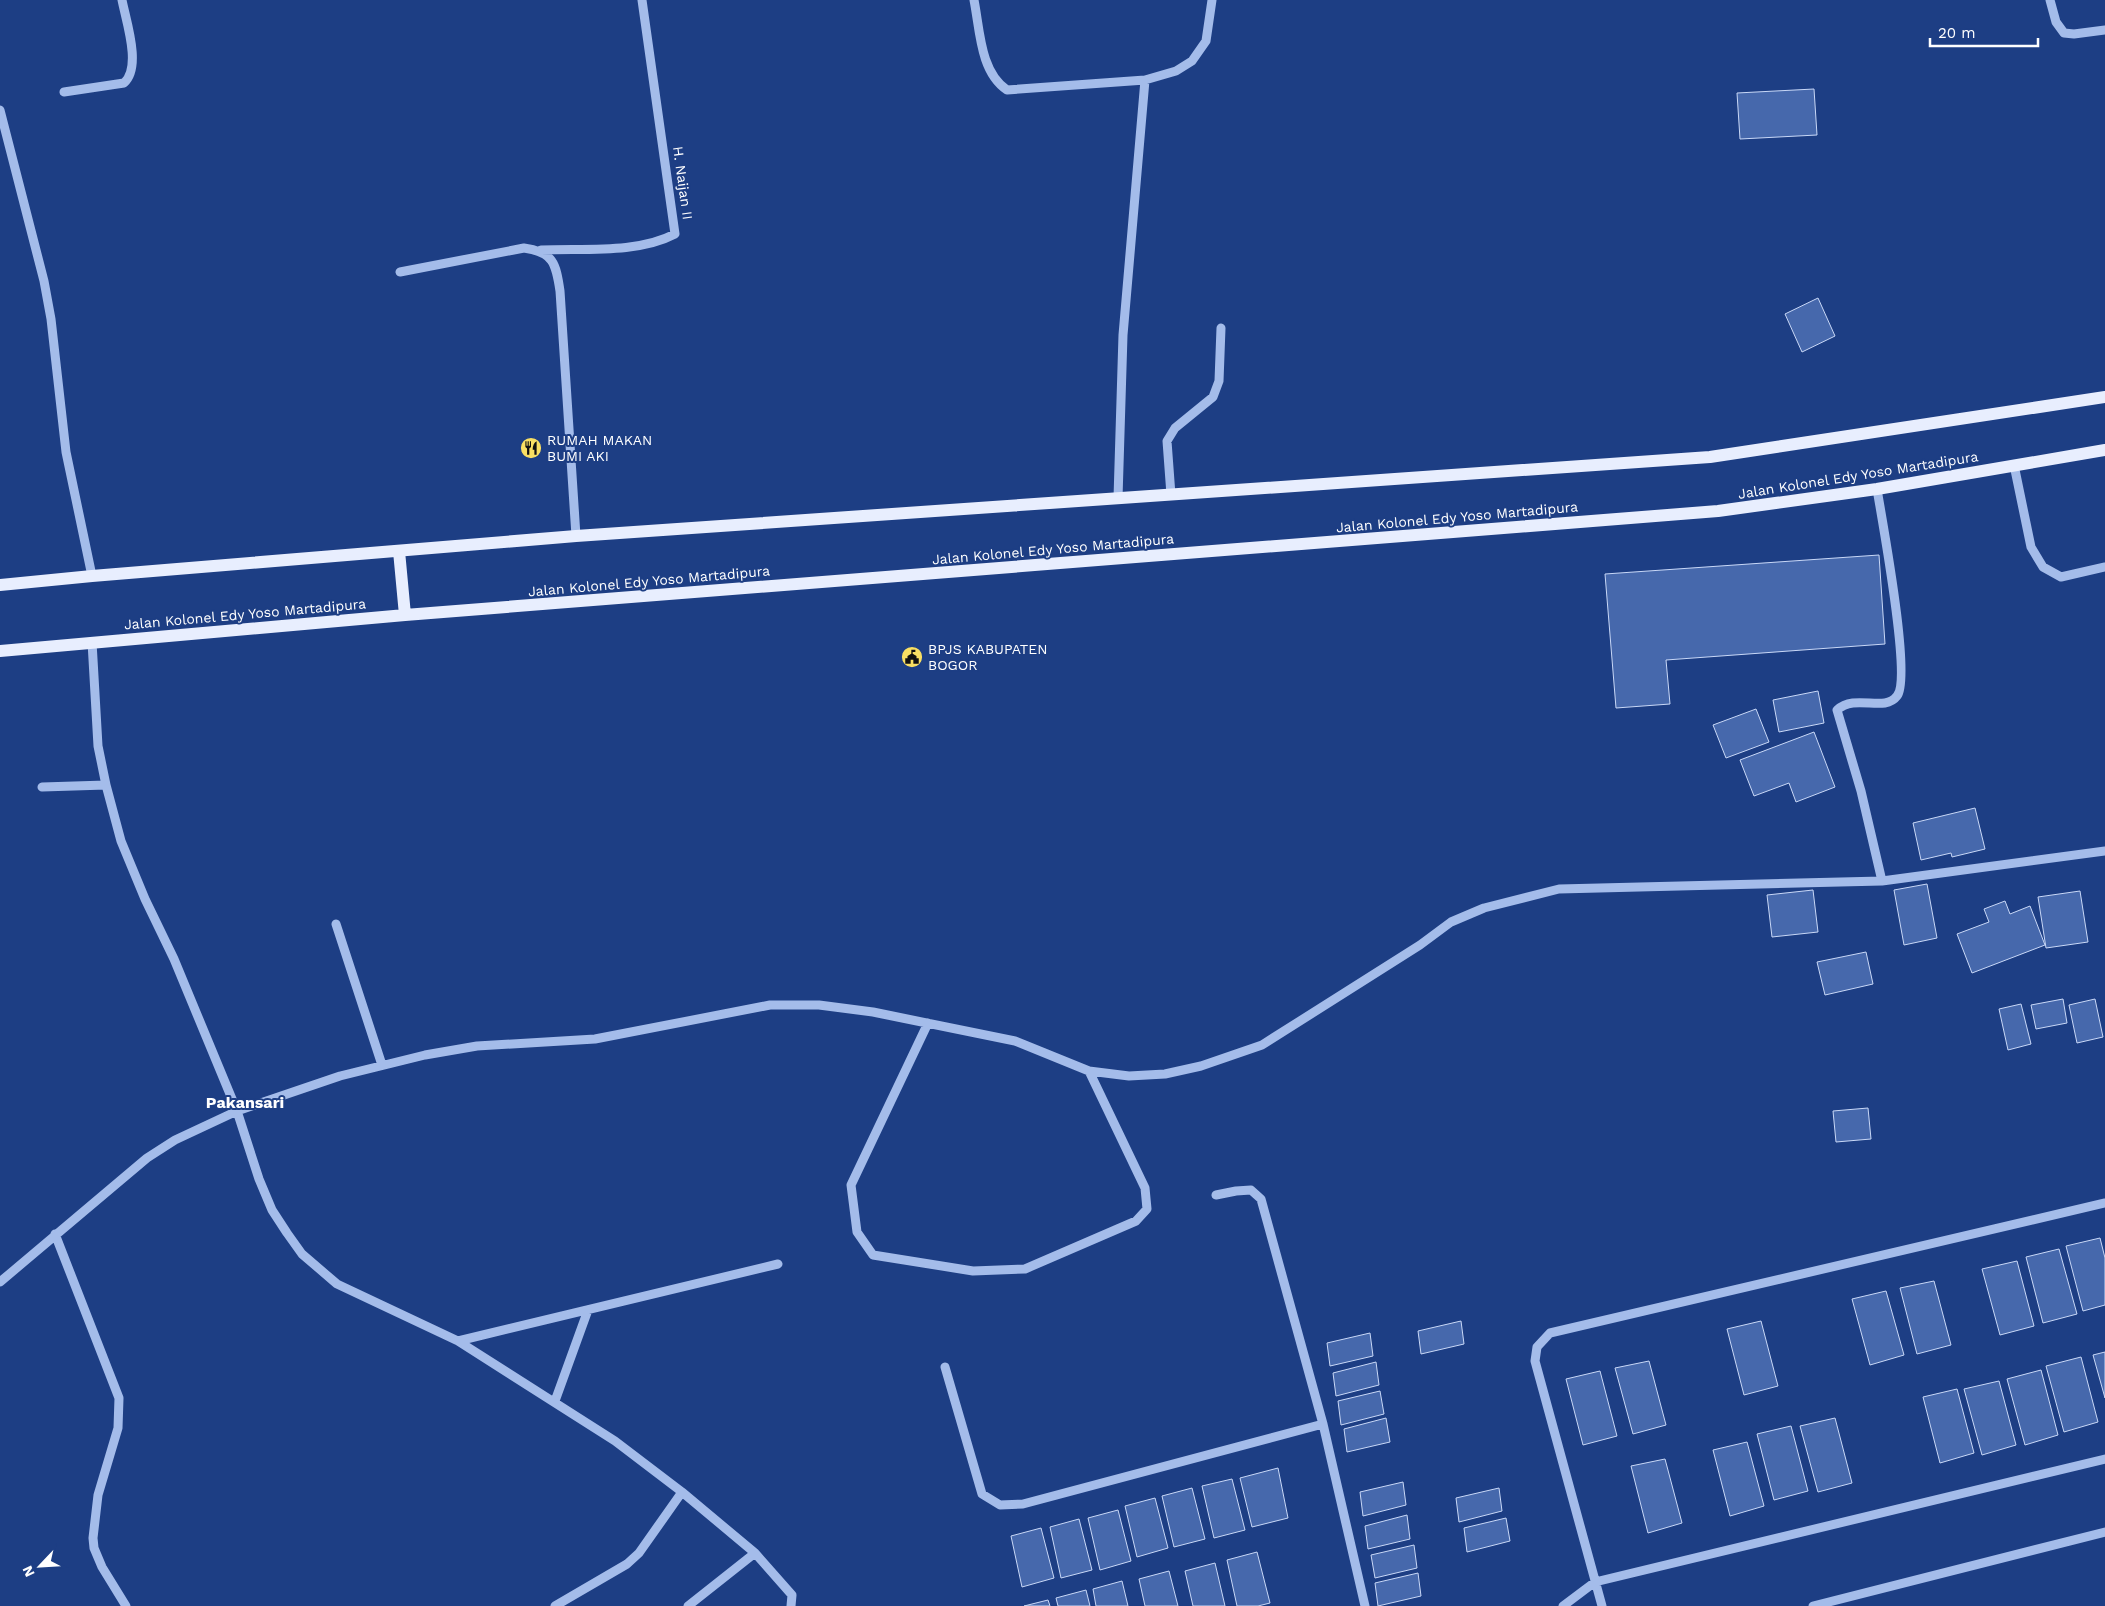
<svg xmlns="http://www.w3.org/2000/svg" width="2105" height="1606" font-family="'Work Sans',sans-serif">
  <style>
    .building { fill: #4668ac; stroke: #c9d8f7 }
    .lines { fill: none; stroke-linecap: round; stroke-linejoin: round }
    .minor { stroke: #a4bcea; stroke-width: 9 }
    .major { stroke: #e8eefe; stroke-width: 12 }
    .labels { text-anchor: middle; stroke-width: 4; stroke-linejoin: round; paint-order: stroke }
    .street-label { font-size: 14px; fill: #fff; stroke: #1d3e84 }
    .poi-label { font-size: 14px; fill: #fff; stroke: #1d3e84; text-anchor: start }
    .quarter-label { font-size: 16px; font-weight: bold; fill: #fff; stroke: #1d3e84 }
  </style>
  <rect width="100%" height="100%" fill="#1d3e84"/>
  <path class="building" d="M1814,89l3,46 -77,4 -3,-46z
    M1818,298l17,38 -33,16 -17,-38z
    M1879,555l6,89 -219,16 4,44 -54,4 -11,-134z
    M1818,691l6,32 -45,9 -6,-32z
    M1756,709l13,33 -43,16 -13,-33z
    M1814,732l21,55 -39,15 -7,-19 -35,13 -14,-36z
    M1975,808l10,41 -33,8 -1,-4 -30,7 -8,-37z
    M1927,884l10,54 -33,7 -10,-55z
    M1813,890l5,42 -46,5 -5,-42z
    M2080,891l8,51 -42,6 -8,-51z
    M2005,901l5,13 20,-8 15,39 -73,28 -15,-39 32,-12 -5,-13z
    M1866,952l7,32 -48,11 -8,-33z
    M2063,999l4,24 -31,6 -5,-24z
    M2095,999l8,38 -26,6 -8,-38z
    M2021,1004l10,40 -23,6 -9,-41z
    M1868,1108l3,31 -35,3 -3,-31z
    M2100,1238l5,20v47l-22,6 -17,-65z
    M2059,1249l18,65 -34,9 -17,-66z
    M2017,1261l17,65 -34,9 -18,-66z
    M1934,1281l17,64 -34,9 -17,-66z
    M1886,1291l18,64 -34,10 -18,-66z
    M1461,1321l3,23 -43,10 -3,-23z
    M1761,1321l17,65 -34,9 -17,-66z
    M1370,1333l3,23 -43,10 -3,-23z
    M2105,1352v46l-12,-43z
    M2081,1357l17,65 -34,10 -18,-66z
    M1649,1361l17,64 -33,9 -18,-66z
    M1376,1362l3,23 -43,11 -3,-23z
    M2041,1370l17,65 -33,10 -18,-66z
    M1600,1371l17,65 -34,9 -17,-66z
    M1999,1381l17,64 -34,10 -18,-66z
    M1957,1389l17,64 -34,10 -17,-66z
    M1380,1391l4,23 -43,11 -3,-24z
    M1386,1418l4,24 -43,10 -3,-23z
    M1835,1418l17,65 -34,9 -18,-66z
    M1791,1426l17,65 -34,9 -17,-66z
    M1747,1442l17,64 -34,10 -17,-66z
    M1665,1459l17,64 -34,10 -17,-67z
    M1278,1468l10,50 -36,9 -12,-49z
    M1232,1479l13,51 -31,8 -12,-52z
    M1403,1482l3,23 -43,11 -3,-24z
    M1192,1488l13,51 -31,8 -12,-51z
    M1499,1488l3,23 -43,11 -3,-24z
    M1155,1498l13,50 -31,9 -12,-51z
    M1118,1510l13,51 -31,9 -12,-52z
    M1407,1515l3,24 -42,10 -3,-23z
    M1506,1518l4,23 -43,11 -3,-24z
    M1079,1519l13,51 -31,8 -11,-51z
    M1041,1528l13,50 -32,9 -11,-51z
    M1414,1545l3,23 -42,10 -4,-23z
    M1257,1552l13,51 -12,3h-21l-10,-46z
    M1215,1563l10,43h-32l-8,-35z
    M1169,1571l9,35h-33l-6,-27z
    M1418,1573l3,23 -43,10 -3,-23z
    M1122,1581l6,25h-32l-3,-17z
    M1086,1590l4,16h-32l-2,-8z
    M1048,1600l2,6h-26z"/>
  <g class="lines">
    <path class="minor" d="M974,0c6,30 6,72 33,90l138,-10 31,-9 16,-10 14,-20 6,-41
      M2050,0l6,22 8,11 10,1 31,-4
      M64,92l60,-9c18,-16 2,-62 -2,-83
      M0,110l44,171 7,38 15,133 26,124
      M541,250c42,-2 96,4 134,-16l-33,-234
      M400,272l124,-24c29,4 32,15 36,43l16,245
      M2014,465l17,82 12,20 18,10 44,-10
      M1877,489c5,31 35,190 20,207 -13,17 -41,-3 -60,14l24,81 21,90
      M1171,495l-4,-54 8,-13 38,-31 6,-16 2,-53
      M1118,498l5,-163 22,-255
      M92,642l6,104 8,39 15,56 24,58 29,60 63,152 22,68 13,31 15,23 15,21 35,30 121,57 157,100 67,51 73,61 37,42 -1,11
      M42,787l64,-2
      M336,924l46,141
      M928,1023l-77,162 6,47 16,23 100,16 52,-2 111,-48 11,-12 -2,-21 -56,-117
      M1216,1195l20,-4 15,-1 10,9 62,225 42,182
      M55,1234l64,164 -1,30 -20,67 -5,43 1,10 8,19 24,39
      M0,1282l147,-124 28,-18 62,-29 103,-35 85,-21 52,-9 118,-7 175,-34h49l54,7 142,29 74,30 40,5 36,-2 36,-8 61,-21 158,-100 31,-23 33,-14 75,-19 323,-8 223,-30
      M458,1341l320,-77
      M945,1367l37,127 18,11 23,-1 300,-80
      M555,1401l33,-91
      M555,1606l72,-42 12,-11 43,-61
      M688,1606l67,-53
      M1563,1606l32,-24 510,-123
      M1602,1606l-67,-245 2,-14 13,-14 555,-130
      M1813,1606l292,-74"/>
    <path class="major" d="M399,551l6,64
      M0,585l92,-9 484,-40 1134,-79 395,-60
      M0,651l405,-36 1313,-104 159,-22 228,-39"/>
  </g>
  <defs>
    <g id="restaurant-disc" transform="scale(1.125)"><circle r="9.5" fill="#f9df63" stroke="#1d3e84"/><path d="M-5-6h1v4h1v-4h1v4h1v-4h1v5L-1.5 .5V6h-2V.5L-5-1ZM5-6V6H3V1.5H1.5Q1.5-4 5-6Z" fill="#111"/></g>
    <g id="civic-disc" transform="scale(1.125)"><circle r="9.5" fill="#f9df63" stroke="#1d3e84"/><path d="M-.6-6.5H3V-4.5H.6V-3L4-1V1h2V6H-6V1h2V-1L-.6-3ZM-1.2 2.5V6h2.4V2.5Z" fill="#111"/></g>
  </defs>
  <g fill-rule="evenodd">
    <use href="#restaurant-disc" x="531" y="448"/>
    <use href="#civic-disc" x="912" y="657"/>
  </g>
  <g class="labels">
    <g class="street-label">
      <text transform="translate(683 183) rotate(82)" y="5">H. Naijan II</text>
      <text transform="translate(1858 475) rotate(-9)" y="5">Jalan Kolonel Edy Yoso Martadipura</text>
      <text transform="translate(1457 517) rotate(-5)" y="5">Jalan Kolonel Edy Yoso Martadipura</text>
      <text transform="translate(1053 549) rotate(-5)" y="5">Jalan Kolonel Edy Yoso Martadipura</text>
      <text transform="translate(649 581) rotate(-5)" y="5">Jalan Kolonel Edy Yoso Martadipura</text>
      <text transform="translate(245 614) rotate(-5)" y="5">Jalan Kolonel Edy Yoso Martadipura</text>
    </g>
    <g class="poi-label">
      <text x="547" y="445">RUMAH MAKAN<tspan x="547" dy="16">BUMI AKI</tspan></text>
      <text x="928" y="654">BPJS KABUPATEN<tspan x="928" dy="16">BOGOR</tspan></text>
    </g>
    <g class="quarter-label">
      <text x="245" y="1108">Pakansari</text>
    </g>
  </g>
  <g transform="translate(40 1566) rotate(245)" stroke="#1d3e84" stroke-width="4" paint-order="stroke">
  <path d="M0-4L9 19L0 12L-9 19Z" fill="#ffffff"/>
  <text y="-8" font-size="14" font-weight="bold" text-anchor="middle" fill="#ffffff">N</text>
  </g>
  <path d="M1930 38v8h108v-8" fill="none" stroke="#ffffff" stroke-width="2.5"/>
  <text x="1938" y="38" font-size="15" fill="#ffffff" stroke="#1d3e84" stroke-width="4" paint-order="stroke">20 m</text>
</svg>
